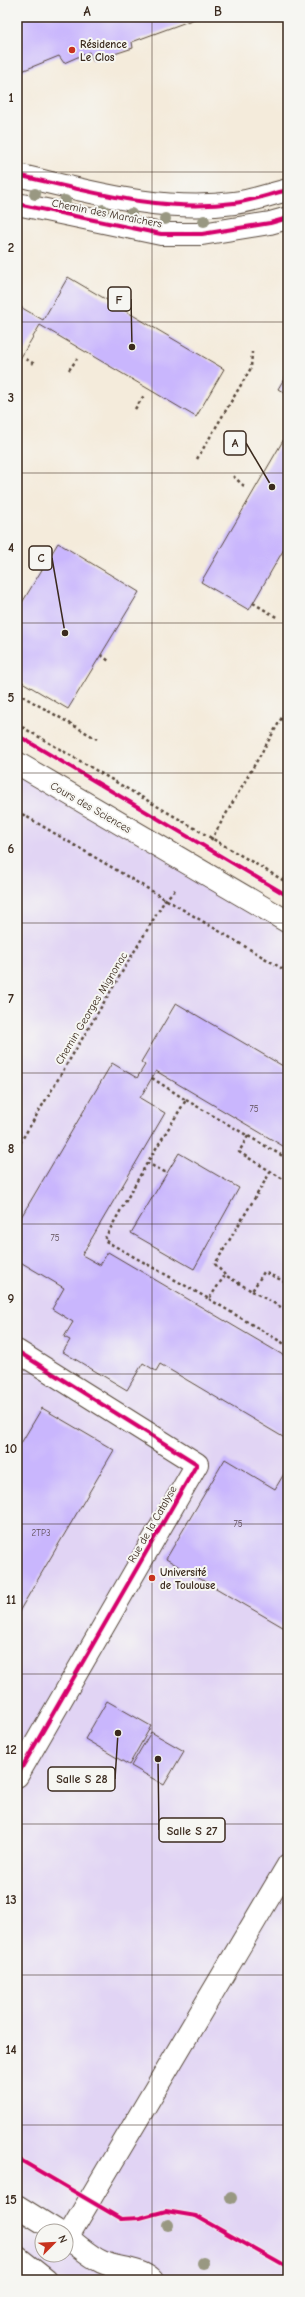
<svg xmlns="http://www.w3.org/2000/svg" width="305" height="2297" font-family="'Comic Neue',sans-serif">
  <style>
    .built { fill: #e1d4f4; fill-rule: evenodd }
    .building { fill: #c9b6fd }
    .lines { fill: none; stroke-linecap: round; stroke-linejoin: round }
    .minor-casing { stroke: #57473a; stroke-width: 24 }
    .path { stroke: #57473a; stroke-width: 2.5; stroke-dasharray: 3 3; stroke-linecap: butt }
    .minor { stroke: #fff; stroke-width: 22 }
    .cycleway-casing { stroke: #f6f6f2; stroke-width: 6 }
    .cycleway { stroke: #d6006c; stroke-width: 4 }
    .tree { fill: #999882 }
    .grid { fill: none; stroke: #3b2a1e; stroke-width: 1; stroke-opacity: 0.55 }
    .poi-dot { fill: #c8321e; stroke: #f6f6f2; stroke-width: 1.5 }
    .labels { text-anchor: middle; stroke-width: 4; stroke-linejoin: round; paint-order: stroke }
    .number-label { font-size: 9px; fill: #5e4d56 }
    .poi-label { font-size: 11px; font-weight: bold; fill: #3b2a1e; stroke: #f6f6f2; text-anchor: start }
    .street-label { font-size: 11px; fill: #3b2a1e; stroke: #f6f6f2 }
    .leader { fill: none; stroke: #3b2a1e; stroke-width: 1.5 }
    .callout-dot { fill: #3b2a1e; stroke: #f6f6f2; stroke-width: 1.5 }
    .callout { fill: #f6f6f2; stroke: #3b2a1e; stroke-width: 1.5 }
    .callout-label { font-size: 12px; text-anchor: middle; font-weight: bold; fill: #3b2a1e }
    .neatline { fill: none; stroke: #3b2a1e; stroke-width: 1.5 }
    .grid-label { font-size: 13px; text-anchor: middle; font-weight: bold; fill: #3b2a1e }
  </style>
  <rect width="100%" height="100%" fill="#f6f6f2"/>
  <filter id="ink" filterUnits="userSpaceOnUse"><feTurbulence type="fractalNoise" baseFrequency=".025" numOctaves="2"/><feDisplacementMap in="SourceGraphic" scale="8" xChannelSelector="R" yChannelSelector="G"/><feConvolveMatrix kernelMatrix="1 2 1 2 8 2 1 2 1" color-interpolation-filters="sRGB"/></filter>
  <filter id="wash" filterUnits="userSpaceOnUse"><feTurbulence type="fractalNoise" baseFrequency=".012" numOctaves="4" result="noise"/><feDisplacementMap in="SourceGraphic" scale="16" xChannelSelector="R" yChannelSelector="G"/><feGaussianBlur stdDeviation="0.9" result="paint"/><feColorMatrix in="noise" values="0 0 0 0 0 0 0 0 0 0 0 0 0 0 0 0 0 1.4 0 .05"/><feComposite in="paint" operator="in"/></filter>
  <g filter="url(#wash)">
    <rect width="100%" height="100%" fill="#f4ebdb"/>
    <path class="built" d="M17,760l259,165 12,-22v1377h-271zM42,2231h24v24h-24z"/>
    <g id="blocks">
      <path class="building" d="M17,17h183l-68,25 1,6 -40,13 -4,-9 -25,11 -5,-7 -37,15 -5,9z
        M68,277l156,92 -28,48 -156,-92 -23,39v-59l26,15z
        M288,372v23l-10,-6z
        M288,432v110l-39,68 -48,-28z
        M58,543l81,49 -71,117 -51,-30v-68z
        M176,1003l112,66v80l-132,-78 -16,27 25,15 -83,142 18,10 8,-13 180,106v82l-128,-76 -4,7 -13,-8 -16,27 -64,-38 7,-12 -6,-3 9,-15 -21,-13 12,-21 -47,-28v-36l95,-161 25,15 8,-13 -4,-3z
        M179,1153l60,35 -45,81 -63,-36z
        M42,1408l72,42 -97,165v-165z
        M225,1459l50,30 13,-22v163l-122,-71z
        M107,1701l44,25 -22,39 -44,-26z
        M151,1732l33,19 -20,34 -33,-19z"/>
    </g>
  </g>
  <g filter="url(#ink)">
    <use href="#blocks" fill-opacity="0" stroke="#57473a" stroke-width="1"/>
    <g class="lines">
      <g class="minor-casing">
        <path id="minor" d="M17,175c71,16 144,38 217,28 18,-2 36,-9 54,-13
          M17,204l144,30h41l68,-11 18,-5
          M17,763l271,159
          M17,1351l180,113 -180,312
          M17,2206l40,25
          M66,2237c12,8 23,19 36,25 17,8 35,5 50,18
          M67,2238l221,-373
          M17,2257l29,23"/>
      </g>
      <path class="path" d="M26,359l10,6
        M69,370l8,-11
        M135,409l10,-15
        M197,459l54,-91 1,-16
        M233,476l11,10
        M253,603l25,15
        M101,655l8,6
        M17,693l80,46
        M17,724l271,159
        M17,811l271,161
        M211,840l77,-133
        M152,1078l34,22 -39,63 20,10
        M186,1100l102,59
        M248,1136l-9,16 49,30
        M17,1148l148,-248 12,-12
        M147,1163l-43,77 105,59 16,-24 27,16 12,-19 24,11
        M225,1275l-10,-11 56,-93
        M252,1291l36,20
        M209,1299l79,47"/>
      <use href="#minor" class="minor"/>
      <g class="cycleway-casing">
        <path id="cycleway" d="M17,175c71,16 144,38 217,28 18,-2 36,-9 54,-13
          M17,204l144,30h41l68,-11 18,-5
          M17,735l271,161
          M17,1351l180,113 -180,312
          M17,2158l104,61 19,-1 26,-7 30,5 92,52"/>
      </g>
      <use href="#cycleway" class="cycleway"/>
    </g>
    <g class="tree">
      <circle cx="35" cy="194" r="6"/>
      <circle cx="65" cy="201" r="6"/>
      <circle cx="103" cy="210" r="6"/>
      <circle cx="131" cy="214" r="6"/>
      <circle cx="165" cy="219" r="6"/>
      <circle cx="204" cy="221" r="6"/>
      <circle cx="231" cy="2198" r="6"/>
      <circle cx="168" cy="2225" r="6"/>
      <circle cx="203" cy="2263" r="6"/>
    </g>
  </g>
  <path class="grid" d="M152,17v2263M17,172h271M17,322h271M17,473h271M17,623h271M17,773h271M17,923h271M17,1073h271M17,1224h271M17,1374h271M17,1524h271M17,1674h271M17,1824h271M17,1975h271M17,2125h271"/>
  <g class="poi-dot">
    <circle cx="72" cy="50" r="4"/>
    <circle cx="152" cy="1578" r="4"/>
  </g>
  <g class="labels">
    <g class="number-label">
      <text x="254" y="1112">75</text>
      <text x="55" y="1241">75</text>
      <text x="238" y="1527">75</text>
      <text x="41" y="1536">2TP3</text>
    </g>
    <g class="poi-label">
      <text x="80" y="48">Résidence<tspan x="80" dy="13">Le Clos</tspan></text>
      <text x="160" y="1576">Université<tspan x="160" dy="13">de Toulouse</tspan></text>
    </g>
    <g class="street-label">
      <text transform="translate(107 213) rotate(11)" y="4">Chemin des Maraîchers</text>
      <text transform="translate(91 807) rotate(30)" y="4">Cours des Sciences</text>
      <text transform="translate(91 1008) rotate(-59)" y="4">Chemin Georges Mignonac</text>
      <text transform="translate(152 1524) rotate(-60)" y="4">Rue de la Catalyse</text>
    </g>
  </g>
  <path class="leader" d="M132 347L131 299M272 487L246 443M65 633L52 558M118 1733L115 1779M158 1759L159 1830"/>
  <g class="callout-dot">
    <circle cx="132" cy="347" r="4"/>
    <circle cx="272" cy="487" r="4"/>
    <circle cx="65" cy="633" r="4"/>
    <circle cx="118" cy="1733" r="4"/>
    <circle cx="158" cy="1759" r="4"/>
  </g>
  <g class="callout">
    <rect x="108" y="287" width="23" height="24" rx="4"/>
    <rect x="224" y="431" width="22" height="24" rx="4"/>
    <rect x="29" y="546" width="23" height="24" rx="4"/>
    <rect x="48" y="1767" width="67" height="24" rx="4"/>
    <rect x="159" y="1818" width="66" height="24" rx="4"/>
  </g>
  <g class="callout-label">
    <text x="119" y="304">F</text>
    <text x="235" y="447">A</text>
    <text x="41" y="562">C</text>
    <text x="82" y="1783">Salle S 28</text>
    <text x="192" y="1835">Salle S 27</text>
  </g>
  <rect width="305" height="2297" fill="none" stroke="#f6f6f2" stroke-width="44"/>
  <g transform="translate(54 2243) rotate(66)"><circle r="19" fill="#f6f6f2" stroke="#aba49d"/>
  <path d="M0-3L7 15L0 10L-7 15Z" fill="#c8321e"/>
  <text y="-6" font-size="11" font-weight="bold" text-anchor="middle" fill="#3b2a1e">N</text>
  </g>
  <rect x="22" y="22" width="261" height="2253" class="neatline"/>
  <g class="grid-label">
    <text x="87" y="16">A</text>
    <text x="218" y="16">B</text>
    <text x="11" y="102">1</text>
    <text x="11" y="252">2</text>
    <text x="11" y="402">3</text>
    <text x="11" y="552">4</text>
    <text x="11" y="702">5</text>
    <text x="11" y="853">6</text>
    <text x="11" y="1003">7</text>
    <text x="11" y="1153">8</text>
    <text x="11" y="1303">9</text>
    <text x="11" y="1453">10</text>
    <text x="11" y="1604">11</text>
    <text x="11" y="1754">12</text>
    <text x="11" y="1904">13</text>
    <text x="11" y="2054">14</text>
    <text x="11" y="2204">15</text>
  </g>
</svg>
